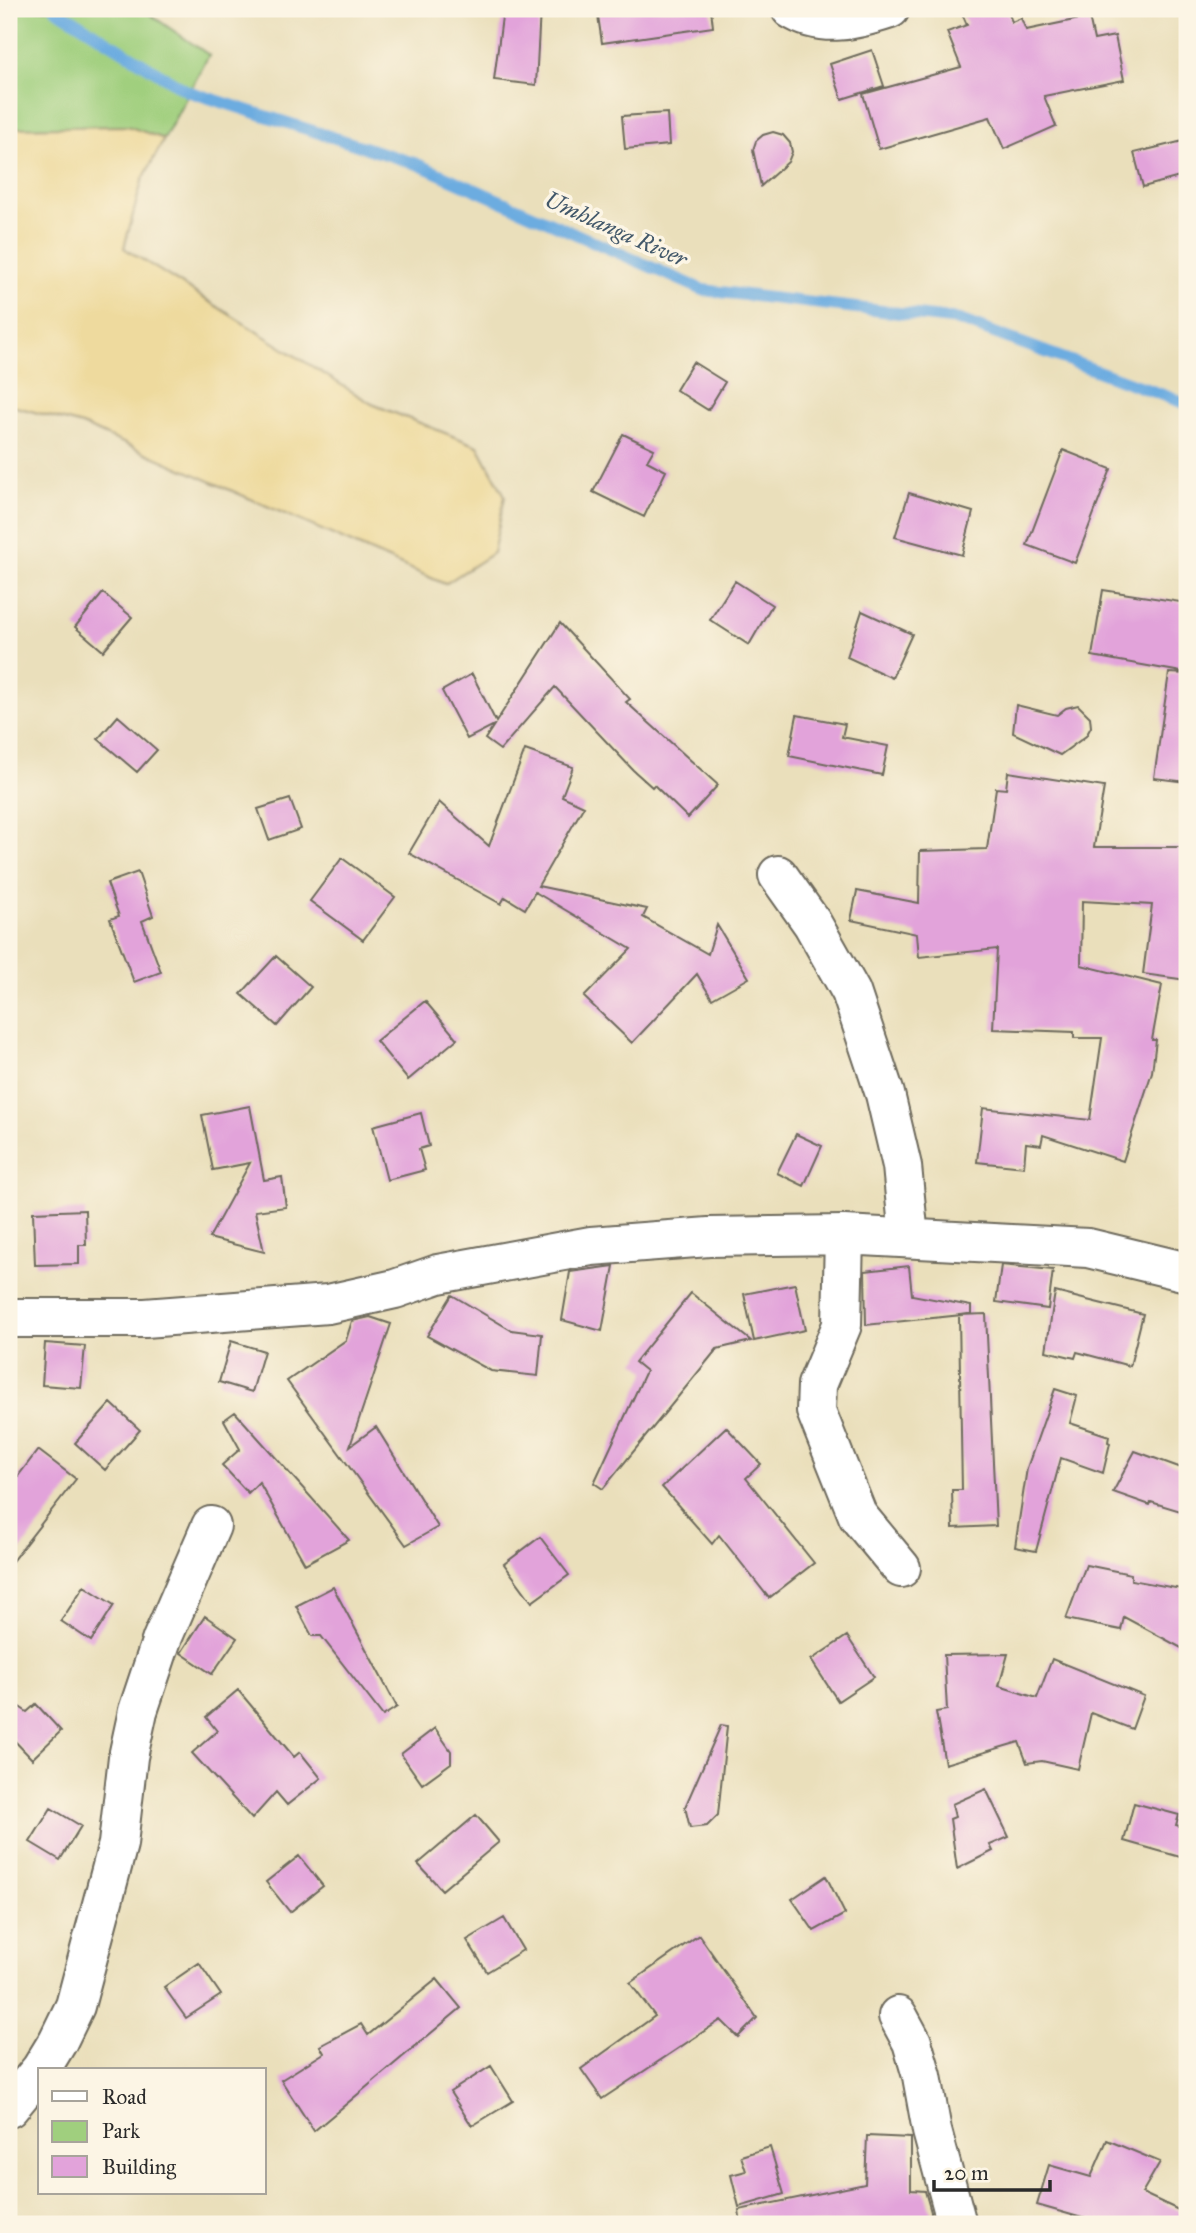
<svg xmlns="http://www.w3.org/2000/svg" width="1196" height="2233" font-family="'IM FELL Great Primer',serif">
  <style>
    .green { fill: #a0cf7e; stroke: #667d54; stroke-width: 2 }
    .sand { fill: #eeda9e; stroke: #8c8264; stroke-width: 2 }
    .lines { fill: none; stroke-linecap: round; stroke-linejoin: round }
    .stream { stroke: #6cace0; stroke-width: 12 }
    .building { fill: #e2a3da }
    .minor-casing { stroke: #6e6a5d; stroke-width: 42 }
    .minor { stroke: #fff; stroke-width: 38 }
    .labels { text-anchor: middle; stroke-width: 7; stroke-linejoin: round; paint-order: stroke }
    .water-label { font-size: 23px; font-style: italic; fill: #42586a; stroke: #fcf5e5 }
  </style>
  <rect width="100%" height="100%" fill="#fcf5e5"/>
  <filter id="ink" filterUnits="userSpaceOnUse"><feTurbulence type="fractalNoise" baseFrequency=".0143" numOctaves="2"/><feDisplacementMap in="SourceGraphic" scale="14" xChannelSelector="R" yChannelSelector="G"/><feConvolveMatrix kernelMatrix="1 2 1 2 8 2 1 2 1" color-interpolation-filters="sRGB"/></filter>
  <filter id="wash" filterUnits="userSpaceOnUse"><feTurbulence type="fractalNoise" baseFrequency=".00686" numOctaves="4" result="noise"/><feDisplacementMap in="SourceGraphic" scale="28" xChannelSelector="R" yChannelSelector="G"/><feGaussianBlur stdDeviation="1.57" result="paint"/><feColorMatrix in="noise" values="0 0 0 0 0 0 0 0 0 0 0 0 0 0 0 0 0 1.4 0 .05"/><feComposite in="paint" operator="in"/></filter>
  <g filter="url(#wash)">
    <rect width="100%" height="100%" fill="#eadfbb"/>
    <path class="green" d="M9,9h133l67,46 -45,84 -37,-13 -114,2 -4,-4z"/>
    <path class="sand" d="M9,124l4,4 114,-2 37,13 -22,42 -18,67 248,156 106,42 27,50 -12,57 -48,31 -363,-159 -73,-20z"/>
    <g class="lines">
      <path class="stream" d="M56,9l131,82 230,73 286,126 256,30 228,84"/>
    </g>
    <g id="blocks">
      <path class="building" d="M503,9h37l-4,76 -42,-5z
        M597,9h114l2,18 -111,16z
        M960,9h47l5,13 9,-4 5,12 63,-13 5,23 21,-4 9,44 -80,16 12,30 -52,23 -14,-32 -111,32 -16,-55 98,-27 -14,-35 20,-7z
        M872,50l12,36 -42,13 -12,-35z
        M667,113l2,32 -44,4 -3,-33z
        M773,132l10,3 7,8 2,9 -4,10 -27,24 -8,-36 3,-9 7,-6z
        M1187,140v35l-44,12 -9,-34z
        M693,362l32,20 -17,28 -32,-20z
        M623,434l31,15 -7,12 19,10 -22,46 -51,-25z
        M1063,450l48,19 -36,94 -48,-18z
        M909,493l64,19 -11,43 -67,-18z
        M735,581l37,24 -23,40 -39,-25z
        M1103,590l84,13v70l-95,-17z
        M103,593l29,24 -29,34 -28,-24z
        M862,611l50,23 -20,44 -45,-21z
        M560,623l70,76 -4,3 92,83 -30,33 -34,-33 -2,2 -19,-17 -78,-83 -55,63 -15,-11 9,-14 -27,14 -25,-48 30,-17 24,48z
        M1169,673l18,1v108l-33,-4z
        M1016,705l41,10 9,-7 12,-3 12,12 1,10 -5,9 -26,19 -47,-22z
        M797,715l48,9 -3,13 46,9 -6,29 -93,-19z
        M118,716l39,34 -20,22 -39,-33z
        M525,750l48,17 -11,29 22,10 -46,80 109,23 -4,8 65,37 9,-29 32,53 -37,21 -15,-25 -65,69 -48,-46 47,-48 -96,-57 -10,17 -20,-12 -4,7 -92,-51 30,-51 50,44z
        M1008,772l96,15 -10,60h93v133l-44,-6 9,-69 -70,-4 -1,64 81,20 -10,55h4l-4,32 -29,89 -80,-26 -2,10 -15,-2 -2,24 -47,-5 6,-54 107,12 12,-82h-28v-6l-81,-3 4,-80 -78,8 -2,-23 -66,-14 6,-29 62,12 1,-52 67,-2 9,-61 10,1z
        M290,799l11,30 -32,11 -11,-31z
        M342,858l53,39 -32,43 -53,-39z
        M138,872l15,44 -11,5 19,51 -27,10 -24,-63 9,-3 -12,-33z
        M276,956l35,31 -34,39 -36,-32z
        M425,1001l32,38 -49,41 -32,-39z
        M250,1106l14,74 18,-3 4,30 -31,4 9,41 -55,-14 41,-75 -37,7 -11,-55z
        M421,1113l8,33 -10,3 6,21 -38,10 -14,-54z
        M796,1134l26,12 -18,40 -27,-13z
        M85,1210l1,35h-7v19l-44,1 -2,-53z
        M1001,1265l52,5 -5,39 -52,-7z
        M614,1266l-12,65 -40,-11 8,-48z
        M909,1266l3,29 59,11v8l-105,11 -1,-54z
        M795,1284l10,46 -51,11 -10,-47z
        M1055,1292l88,22 -13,52 -53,-14 -2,6 -29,-7z
        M691,1293l60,48 -34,8 -114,140 -9,-6 52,-112 -11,-9z
        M452,1295l59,35 31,4 -4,42 -47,-5 -64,-35z
        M986,1314l10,212 -43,2 -1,-38h10l-3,-175z
        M370,1317l21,7 -41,122 26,-19 62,100 -32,18 -119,-164 59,-41 6,-19z
        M231,1341l33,10 -12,41 -33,-10z
        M45,1343l40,3 -4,42 -39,-3z
        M1055,1389l22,7 -7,27 39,13 -1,6 2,1 -7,30 -42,-15 -25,93 -21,-4 12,-79z
        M111,1403l29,27 -35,40 -30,-27z
        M235,1412l25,28 89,100 -44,24 -46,-82 -11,11 -26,-28 18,-16 -16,-29z
        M726,1427l35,37 -15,14 68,85 -45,35 -50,-63 -7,9 -50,-57z
        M38,1450l38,29 -67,86v-77z
        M1135,1451l52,19v43l-36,-11 -1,3 -37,-13z
        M540,1537l29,38 -37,27 -28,-38z
        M1086,1565l45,9v6l56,10v61l-63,-34 -3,13 -55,-11z
        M84,1586l30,19 -23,36 -30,-20z
        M333,1587l64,120 -14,9 -62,-80h-9l-16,-30z
        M205,1616l32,22 -25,36 -31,-21z
        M847,1636l27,41 -36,24 -27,-41z
        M1008,1654l-9,32 38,12 15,-39 92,37 -12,33 -41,-16 -13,56 -36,-8 -15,2 -8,-21 -74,22 -9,-52 11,-2 -3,-55z
        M238,1690l56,67 6,-5 21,26 -34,27 -11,-13 -24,27 -60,-66 25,-22 -11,-14z
        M9,1700l18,12 9,-8 25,27 -29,28 -23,-24z
        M721,1725l6,1 -9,89 -11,11 -17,2 -5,-21z
        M435,1728l16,23v12l-29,21 -21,-30z
        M986,1789l23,48 -19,8 3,6 -36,18 -7,-50 5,-2 -3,-13z
        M1134,1803l45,12 -3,10 11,3v31l-63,-18z
        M51,1808l30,18 -21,34 -30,-18z
        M476,1815l23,27 -57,48 -24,-26z
        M299,1856l24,30 -33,26 -24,-30z
        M826,1876l19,38 -31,17 -22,-32z
        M504,1918l19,32 -36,22 -20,-32z
        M699,1935l58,83 -19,19 -17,-17 -119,79 -21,-30 74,-53 -25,-33z
        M199,1963l22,32 -35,23 -22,-31z
        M437,1979l24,29 -147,123 -33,-51 43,-27 -4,-7 41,-22 7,11z
        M491,2066l22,35 -41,25 -22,-34z
        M867,2136l44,2v52l14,1 6,21 -1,12h-189l-2,-14 126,-26z
        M1107,2140l53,22 -18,31 45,21v10h-84l-66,-19 12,-40 42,12z
        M770,2147l14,47 -45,13 -8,-32 15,-4 -5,-15z"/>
    </g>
  </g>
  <g filter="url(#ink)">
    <use href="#blocks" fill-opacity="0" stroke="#6e6a5d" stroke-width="2"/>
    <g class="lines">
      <g class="minor-casing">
        <path id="minor" d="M791,9c31,20 66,11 99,0
          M778,875l34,48 39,69 34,102 17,72 7,72
          M844,1235l-2,90 -25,60 -1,26 42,105 43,52
          M9,1318h136l183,-14 67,-15 43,-15 153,-28 118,-9 135,-2 244,13 99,24
          M898,2016l14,26 10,34 10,55 25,93
          M9,2108l32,-39 17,-28 17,-35 43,-162 10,-87 10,-46 24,-72 49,-113"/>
      </g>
      <use href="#minor" class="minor"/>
    </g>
  </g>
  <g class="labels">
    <g class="water-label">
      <text transform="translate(616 229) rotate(24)" y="8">Umhlanga River</text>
    </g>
  </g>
  <rect width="1196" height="2233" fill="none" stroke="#fcf5e5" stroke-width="35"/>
  <rect x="38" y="2068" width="228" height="126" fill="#fcf5e5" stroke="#a8a49b" stroke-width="2"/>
  <rect x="52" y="2091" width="35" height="10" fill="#ffffff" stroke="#a8a49b" stroke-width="2"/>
  <text x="102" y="2104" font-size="21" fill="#2b2b2b">Road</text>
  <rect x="52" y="2121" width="35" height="21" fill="#a0cf7e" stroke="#a8a49b" stroke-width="2"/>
  <text x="102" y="2138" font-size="21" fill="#2b2b2b">Park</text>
  <rect x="52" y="2156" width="35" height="21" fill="#e2a3da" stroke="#a8a49b" stroke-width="2"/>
  <text x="102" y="2174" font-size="21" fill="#2b2b2b">Building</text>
  <path d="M934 2180v10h116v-10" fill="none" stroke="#2b2b2b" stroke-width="3.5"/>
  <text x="944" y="2180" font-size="21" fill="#2b2b2b" stroke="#fcf5e5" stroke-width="5" paint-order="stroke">20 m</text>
</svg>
